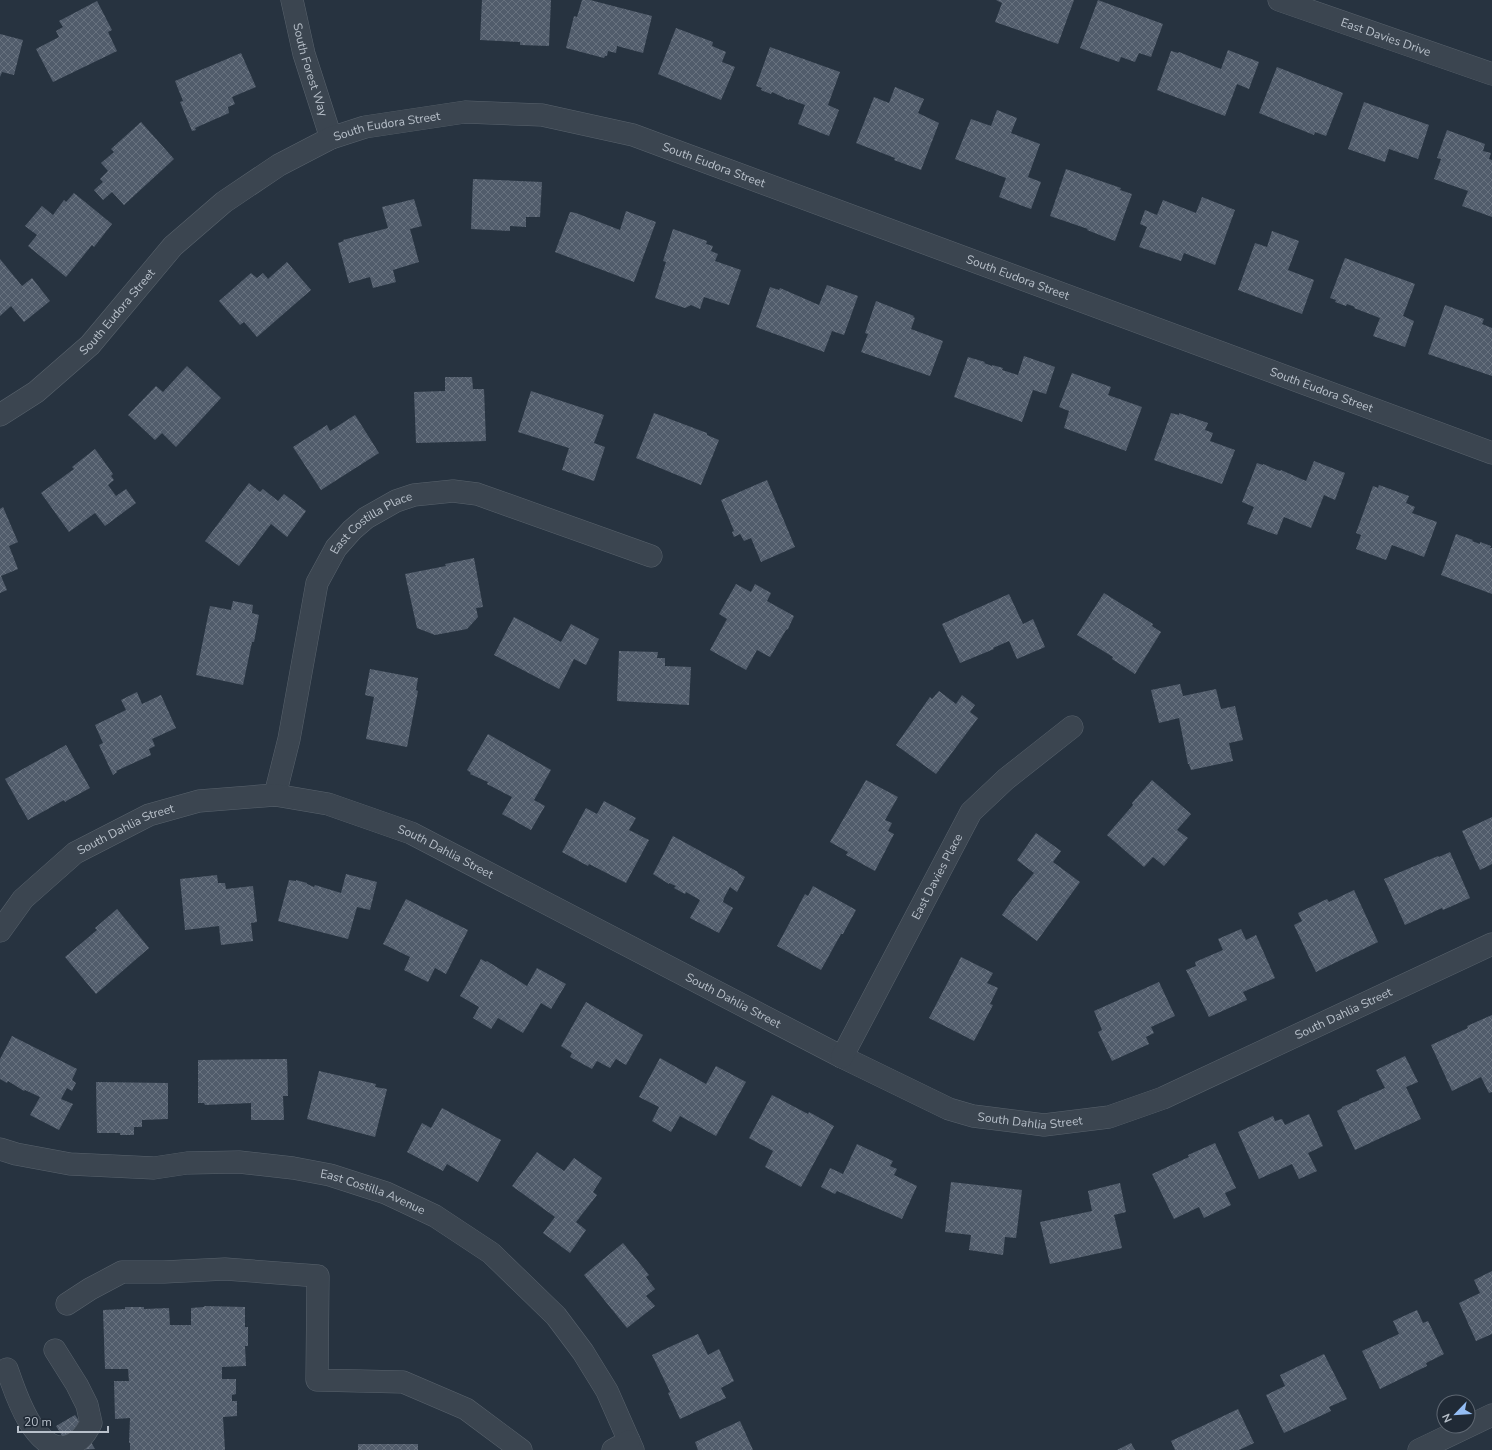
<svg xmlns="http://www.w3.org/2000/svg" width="1492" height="1450" font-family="'Nunito Sans',sans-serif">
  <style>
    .building { fill: url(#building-cross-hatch) }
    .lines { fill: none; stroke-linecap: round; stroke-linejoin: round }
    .minor-casing { stroke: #59636d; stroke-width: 23 }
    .minor { stroke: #3b4550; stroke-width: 22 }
    .labels { text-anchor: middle; stroke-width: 3; stroke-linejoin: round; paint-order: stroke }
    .street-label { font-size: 12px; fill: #b8c0ca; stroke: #202a36 }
  </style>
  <defs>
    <pattern id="building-cross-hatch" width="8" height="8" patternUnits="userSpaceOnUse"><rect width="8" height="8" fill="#515c6b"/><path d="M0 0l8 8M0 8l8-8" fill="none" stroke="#68727f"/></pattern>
  </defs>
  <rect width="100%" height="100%" fill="#273340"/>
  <path class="building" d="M482,0h69l-2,46 -29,-1v-3l-40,-2z
    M582,0h8l62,16 -9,37 -26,-7 -1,7 -8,-2 -1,5h-2l-1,2 -38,-10 8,-32 3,1z
    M996,0h78l-16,44 -63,-22 7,-19z
    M1098,0l65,24 -12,33 -12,-4 -4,9 -14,-5 -2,5 -39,-14z
    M97,1l15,29 -4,2 9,19 -64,31 -17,-33 23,-12 -3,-6 7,-4 -4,-6z
    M676,28l37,14 -1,4 14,6 -4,10 13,5 -14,33 -63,-26z
    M0,34l23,6 -9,35 -12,-3 -2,5z
    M770,47l70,25 -12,33 11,5 -10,26 -31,-12 7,-19 -16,-6v1l-17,-8 -1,2 -10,-4 1,-2 -6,-2z
    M1228,50l31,12 -10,27 -12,-5 -12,32 -68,-26 14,-39 7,2 1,-1 42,17z
    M241,53l15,34 -24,10 3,7 -7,3 1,6 -34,15 1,2 -4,1 -12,-29 3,-1 -8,-20z
    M1277,67l66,26 -17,43 -11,-4 -1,3 -55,-22z
    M895,87l29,12 -6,14 21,10 -18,47 -27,-10 1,-2 -39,-15 18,-46 15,6z
    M1364,102l65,23 -11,34 -29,-10 -4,13 -37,-13z
    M997,110l20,8 -6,15 29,11 -12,33 13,5 -10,27 -32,-12 7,-19 -51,-19 16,-40 20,7z
    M141,122l33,37 -50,46 -12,-13 -9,8 -9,-10 9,-8 -3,-3 8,-8 -7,-8 13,-11 -3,-3z
    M1447,130l38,14 -2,7 8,2 -2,6 3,1v57l-30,-11 6,-15 -34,-12 7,-20 -4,-1z
    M1066,169l55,19 -1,2 12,4 -17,47 -28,-11 1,-1 -38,-13z
    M473,179l69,3 -2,35h-14v10l-16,-1v5l-39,-2z
    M74,193l38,31 -18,23 -2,-2 -26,32 -38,-31 9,-11 -12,-9 17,-20 11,9 11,-15 2,2z
    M1202,197l33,13 -20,55 -31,-12 -3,8 -42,-14 8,-20 -7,-3 5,-14 12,5 6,-15 33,13z
    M414,199l8,27 -12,3 9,33 -26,8 3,12 -23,6 -3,-11 -21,6 -11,-40 6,-2 -1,-1 45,-12 -6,-21z
    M626,211l30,11 -22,60 -79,-30 15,-40 6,1 44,17z
    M673,229l34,12 -1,3 7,2 -2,5 7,3 -3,7 26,9 -12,35 -25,-8 -4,12 -9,-4 -6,3 -30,-10 11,-36 -3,-1z
    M1272,231l27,10 -11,29 26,10 -12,34 -64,-24 17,-47 12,4z
    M1345,258l70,26 -12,32 11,5 -9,26 -32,-11 7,-18 -26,-10 1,-1 -8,-3 -1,2 -11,-4 1,-2 -6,-2z
    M0,259l22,27 10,-8 18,23 -26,21 -13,-16 -11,10z
    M287,262l24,28 -54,47 -13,-15 -4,3 -21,-24 32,-28 6,5 6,-5 5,6z
    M827,285l31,11 -14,39 -12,-4 -8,21 -68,-25 14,-40 9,3 1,-2 39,17z
    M876,301l38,15 -1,1 2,1 -4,11 32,12 -13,35 -69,-24 7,-18 -3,-1z
    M1445,305l39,14 -2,5 10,4v48l-64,-22z
    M1024,356l31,11 -9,27 -13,-4 -11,32 -68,-25 14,-40 17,5 -1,1 8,3v-1l11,3 -1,2 16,5z
    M187,366l34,32 -45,49 -14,-14 -7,7 -27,-25 28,-29 7,6z
    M1072,373l39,14 -3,8 34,12 -16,44 -62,-23 5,-17 -10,-4z
    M445,377h27l1,12h11l2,52 -70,2 -2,-51 31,-1z
    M531,391l73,24 -10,28 11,4 -11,34 -32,-11 7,-22 -51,-16z
    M654,413l53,20v2l12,5 -18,45 -65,-27z
    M1171,413l8,2v-2l29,10 -3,7 8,3 -3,8 25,9 -13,34 -68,-24z
    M355,415l24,38 -58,37 -28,-43 34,-22 3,6z
    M95,449l18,25 -2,2 3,4 -6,5 8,11 10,-7 10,14 -31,23 -10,-13 -26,19 -28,-39 33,-24 -2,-2z
    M1314,461l31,12 -10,27 -11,-5 -13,33 -27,-11 -7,18 -30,-11 7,-17 -12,-5 15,-39 6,2v-1l17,7 1,-1 25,11z
    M767,480l28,67 -34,15 -10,-24 -7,3 -4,-7 -6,3 -2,-5 2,-1 -13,-31z
    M249,483l11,9 3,-3 15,12 6,-7 22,17 -19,26 -16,-13 -32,42 -34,-25z
    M1379,485l30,11 -3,7 9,4 -3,6 25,9 -13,35 -32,-12 -6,15 -30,-11 5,-14 -5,-2 17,-47 5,2z
    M3,507l15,35 -9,4 9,23 -17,7 6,14 -7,3v-84z
    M1456,534l17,6 -1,1 8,3v-2l11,4 -1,2h2v46l-51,-19z
    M474,558l9,49 -7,1 2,9 -11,12 -32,6 -18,-7 -12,-54 41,-8 -1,-2z
    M736,584l15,8 4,-8 16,9 -4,8 27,15 -6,13 -2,1 -16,27 -13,-7 -11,20 -36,-20 17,-31 -8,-5z
    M1104,593l49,31 -1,2 9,6 -26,42 -23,-15 1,-2 -36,-22z
    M1009,594l14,30 10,-5 12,28 -28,12 -8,-18 -16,7 1,1 -34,14 -18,-39z
    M233,601l20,4 -1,8 7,2 -5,27h-2l-9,43 -47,-10 14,-69 21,4z
    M514,617l47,25 10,-18 28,15 -13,26 -12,-6 -15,30 -65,-34z
    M619,651l39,1 -1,6h8v8l26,1 -2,38 -72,-4z
    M370,669l48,9 -2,12 2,1 -11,56 -41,-8 8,-42 -9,-2z
    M1180,684l3,12 33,-7 5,20 14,-3 8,34 -14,3 4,18 -42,9 -2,-6h-1l-9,-46 -20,5 -8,-33z
    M939,691l17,13 6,-9 13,10 -5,7 8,6 -42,56 -40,-29 34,-48 2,2z
    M137,692l5,12 19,-9 15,33 -24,11 3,7 -6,3 2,6 -35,16 1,1 -4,3 -14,-30 4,-2 -8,-18 31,-15 -5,-10z
    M488,734l63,36 -17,30 11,6 -14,24 -29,-16 10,-17 -25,-13 1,-2 -18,-8 1,-1 -4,-3z
    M66,745l24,43 -22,12 -3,2 -1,-2 -36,20 -23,-41z
    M866,780l32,17 -13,23 7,3 -4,8 6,3 -19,37 -29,-16 2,-3 -18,-10z
    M1152,780l39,34 -14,16 11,8 -24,28 -11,-9 -9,10 -37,-32 26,-30 -1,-2z
    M604,801l32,17 -7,12 20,10 -23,43 -37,-19 -1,2 -26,-14 24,-44 11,6z
    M1492,817v47l-12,6 -18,-39z
    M1036,833l25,18 -8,11 27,20 -43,59 -35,-26 10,-15 22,-27 -17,-13z
    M673,836l65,36v1l7,4 -8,15 -7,-5 -6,11 -1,4 10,6 -14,25 -29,-15 10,-18 -14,-8 -1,2 -11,-6 2,-2 -7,-3v1l-16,-10z
    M1450,852l20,46 -27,12 -1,-2 -37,17 -21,-46 54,-23 1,1z
    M346,874l31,8 -7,28 -13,-3 -9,32 -70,-18 11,-41 7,1v-1l11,3v1l7,3 1,-2 26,8z
    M217,875l1,8h7l1,6 27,-3 4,36 -6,1 2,18 -32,4 -2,-19 -34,4 -5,-51z
    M813,886l43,24 -12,22 -1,2h-2l-20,36 -44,-24 28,-52 3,2z
    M1354,890l24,52 -62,30 -22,-47 8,-4 -4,-8 29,-14 2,3z
    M406,899l62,31 -22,44 -11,-6 -7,14 -24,-12 6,-13 -27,-13z
    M117,909l32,39 -53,46 -31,-37 32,-27 -2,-2z
    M1241,929l5,11 10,-5 19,43 -32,14 4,8 -38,17 -23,-47 10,-4 -1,-4 28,-12 -5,-11z
    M961,957l32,16 -6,10 11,5 -8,16 3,1 -19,36 -45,-23z
    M481,959l5,3 1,-1 40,25 10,-18 29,16 -15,25 -10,-6 -18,30 -25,-15 -7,11 -18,-11 6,-11 -19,-11z
    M1159,982l16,34 -24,11 3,6 -8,4 3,7 -37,17 -14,-29 4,-2 -8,-19z
    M586,1002l57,33 -17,30 -10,-6 -6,9 -13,-7 -5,8 -22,-12 2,-4 -11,-7z
    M1492,1015v77l-3,1 -8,-16 -29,14 -21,-46 37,-17 -1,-2z
    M12,1036l65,33 -5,11 4,3 -4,8 -5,-3 -6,11 12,5 -14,26 -29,-15 10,-18 -15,-7 -1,1 -16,-10 -1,2 -7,-4v-20z
    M1405,1056l13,26 -12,5 15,32 -66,31 -18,-39 5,-3v-1l17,-7v-1l26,-11 -9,-18z
    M660,1058l46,26 10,-18 30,16 -30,54 -36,-20 -9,16 -19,-11 7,-14 -20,-10z
    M287,1059l1,37h-5l1,24h-33v-17l-46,2 -1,-2h-6v-43z
    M319,1071l57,13 -1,3 12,2 -12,48 -68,-18z
    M96,1082l72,1v36l-26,1v7h-8v8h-14v-2h-23z
    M772,1095l36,19 1,-2 25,14 -33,61 -36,-20 8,-16 -24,-13z
    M442,1108l59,32 -23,42 -31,-18 -4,7 -36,-19 15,-29 9,5z
    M1309,1114l14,32 -15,7 9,18 -18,8 -7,-15 -33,15 -21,-47 35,-16 2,5 7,-2 3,6z
    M1215,1143l21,45 -11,5 6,12 -27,13 -5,-11 -25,12 -22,-45 37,-17 -1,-2z
    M857,1144l36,17 -3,5 7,3 -3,6 23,11 -15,33 -65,-28 -2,3 -14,-7 9,-19 13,6z
    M537,1152l27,19 10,-13 28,20 -9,14 4,3 -21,27 10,8 -16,23 -27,-20 12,-16 -43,-31z
    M951,1182l71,8 -6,48 -11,-1 -2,18 -34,-5 2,-15 -26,-3z
    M1120,1183l6,29 -12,3 8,33 -72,16 -10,-42 52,-11 -4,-20z
    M623,1243l26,32 -3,2 9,12 -9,7 9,10 -28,22 -43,-53z
    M1492,1271v63l-16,7 -17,-38 21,-10 -6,-13z
    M204,1306l41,1v20h3v19h-3l1,20 -24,1v12h14v15l-4,1v6h5v15l-14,1 2,33h-95v-7h-1l1,-25 -15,1 -1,-38h15l-1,-12h-23l-2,-59 22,-1v-2h19v2l25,-1 1,17h21v-17l13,-1z
    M1417,1310l6,13 5,-2 16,33 -18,9 1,3 -47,23 -18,-38 37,-17 -6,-13z
    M698,1334l10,21 11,-6 15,32 -13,7 5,10 -46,21 -12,-26 2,-1 -18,-37z
    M1324,1354l23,45 -18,8 2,4 -47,22 -18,-38 19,-9 -5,-11z
    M1238,1409l16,34 -15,7h-64l-4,-9z
    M75,1415l2,3 18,31 -24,1 -15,-24z
    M740,1421l13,29h-55l-3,-8z
    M1131,1443l4,7h-18z
    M358,1444h60v6h-60z"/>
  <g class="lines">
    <g class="minor-casing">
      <g id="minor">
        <path id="s1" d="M292,0l12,54 27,84"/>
        <path id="s2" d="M1279,0l213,74"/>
        <path id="s3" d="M0,415l36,-23 54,-47 83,-99 51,-44 55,-37 52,-27 34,-11 100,-15 77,3 91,20 859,318"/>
        <path id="s4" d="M275,795l14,-56 28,-156 19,-35 16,-18 14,-12 30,-17 18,-6 39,-4 24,3 174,62"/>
        <path id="s5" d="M0,931l23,-32 52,-46 74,-38 50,-14 76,-6 53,9 83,29 431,224 107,52 24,7 71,9 65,-8 54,-19 329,-154"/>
        <path id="s6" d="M842,1057l129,-245 35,-33 66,-52"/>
        <path id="s7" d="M0,1149l16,5 54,10 84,4 33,-5 52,-1 54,6 37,7 56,18 49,23 56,37 65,63 27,36 24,39 26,59"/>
        <path d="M67,1304l23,-15 32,-17h42l61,-3 93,7 -1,104 86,2 63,27 55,41"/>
        <path d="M7,1369c8,23 26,81 58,78 14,-4 20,-12 26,-24l-4,-18 -10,-20 -22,-35"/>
        <path d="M613,1450l16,-9"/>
        <path d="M1419,1450l73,-35"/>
      </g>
    </g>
    <use href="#minor" class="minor"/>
  </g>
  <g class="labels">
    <g class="street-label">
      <text dy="4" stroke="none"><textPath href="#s2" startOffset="113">East Davies Drive</textPath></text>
      <text dy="4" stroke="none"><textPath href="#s1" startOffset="72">South Forest Way</textPath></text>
      <text dy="4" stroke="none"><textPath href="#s3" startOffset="493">South Eudora Street</textPath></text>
      <text dy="4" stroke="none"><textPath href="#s3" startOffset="829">South Eudora Street</textPath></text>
      <text dy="4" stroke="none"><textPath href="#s3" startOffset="1153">South Eudora Street</textPath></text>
      <text dy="4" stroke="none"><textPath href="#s3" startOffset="157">South Eudora Street</textPath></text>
      <text dy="4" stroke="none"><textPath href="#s3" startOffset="1477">South Eudora Street</textPath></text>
      <text dy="4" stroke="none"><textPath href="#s4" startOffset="300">East Costilla Place</textPath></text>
      <text dy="4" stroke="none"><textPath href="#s5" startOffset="165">South Dahlia Street</textPath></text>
      <text dy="4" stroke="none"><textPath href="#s5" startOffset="501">South Dahlia Street</textPath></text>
      <text dy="4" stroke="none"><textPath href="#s6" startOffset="204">East Davies Place</textPath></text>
      <text dy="4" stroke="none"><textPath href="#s5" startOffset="825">South Dahlia Street</textPath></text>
      <text dy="4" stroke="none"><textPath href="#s5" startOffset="1485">South Dahlia Street</textPath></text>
      <text dy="4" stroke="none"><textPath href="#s5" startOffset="1149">South Dahlia Street</textPath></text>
      <text dy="4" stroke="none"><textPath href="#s7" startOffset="379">East Costilla Avenue</textPath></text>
    </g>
  </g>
  <g transform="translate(1456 1414) rotate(245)"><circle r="19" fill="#202a36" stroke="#5d6671"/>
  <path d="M0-3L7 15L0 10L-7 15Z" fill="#94bdf4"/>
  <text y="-6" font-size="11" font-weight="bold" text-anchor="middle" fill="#b8c0ca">N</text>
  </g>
  <path d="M18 1426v6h90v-6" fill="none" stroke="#b8c0ca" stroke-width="2"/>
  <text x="24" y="1426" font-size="12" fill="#b8c0ca" stroke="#202a36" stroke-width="3" paint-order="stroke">20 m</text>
</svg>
